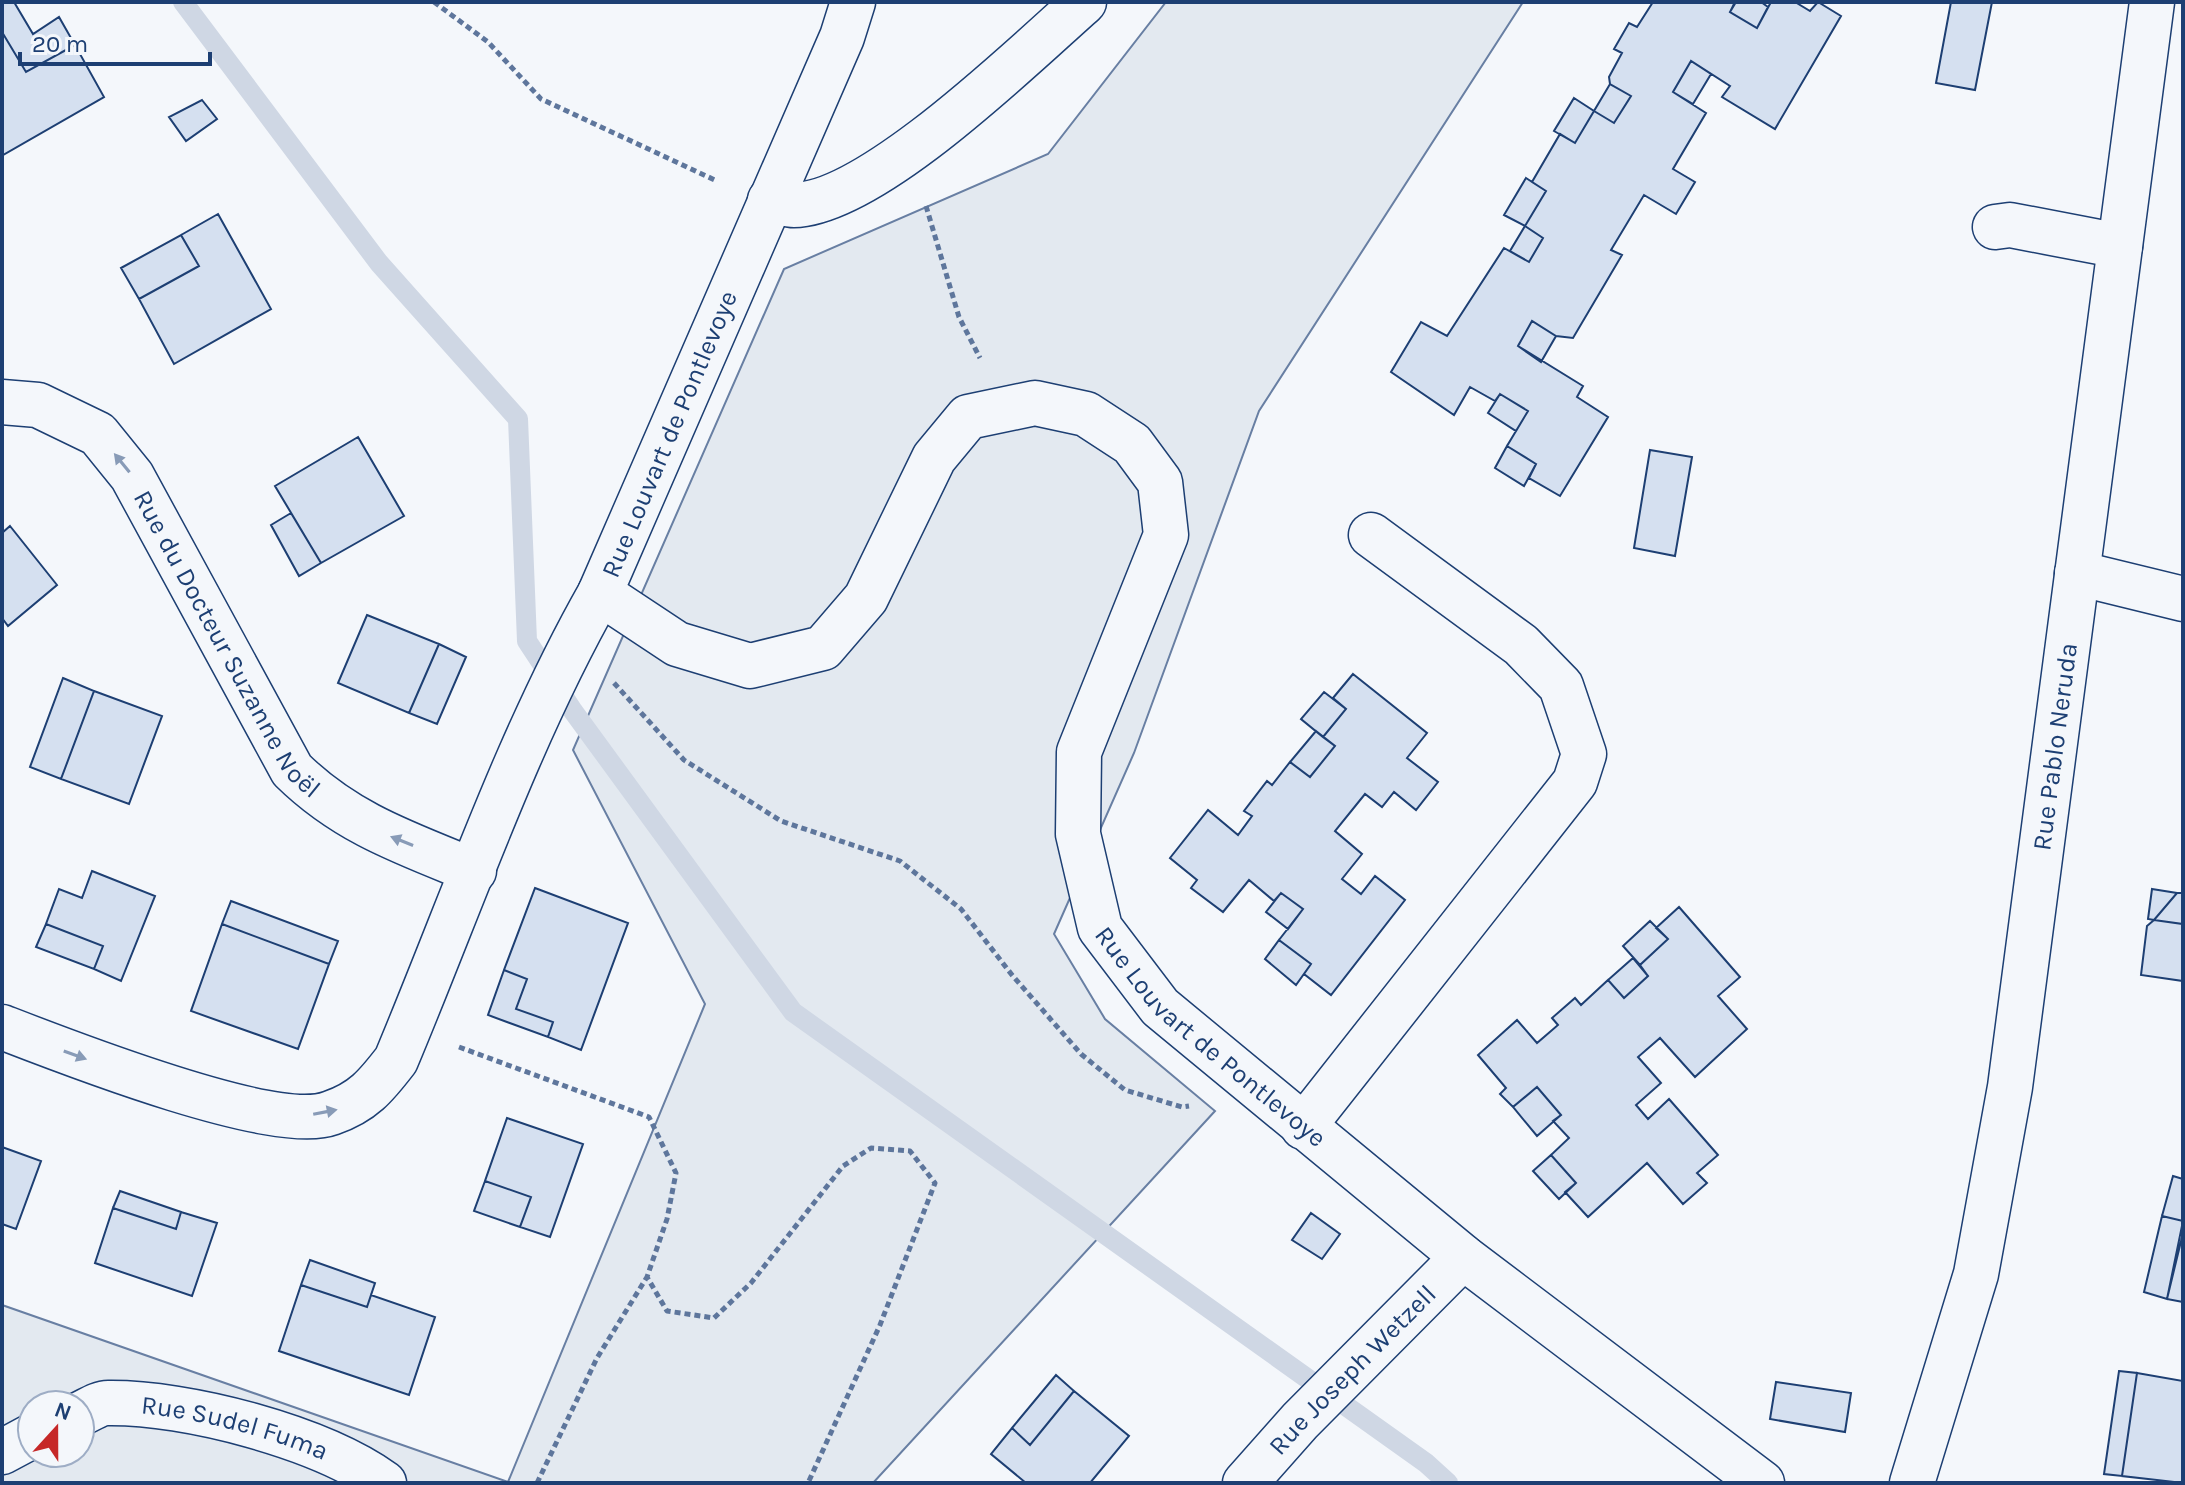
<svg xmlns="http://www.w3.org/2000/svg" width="2185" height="1485" font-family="Karla,sans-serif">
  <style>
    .green { fill: #e3e9f0; stroke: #687fa3; stroke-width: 2; fill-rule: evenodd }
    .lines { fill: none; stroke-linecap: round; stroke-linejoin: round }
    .stream { stroke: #cfd7e4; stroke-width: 20 }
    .building { fill: #d5e0f0; stroke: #1d3f73; stroke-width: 2 }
    .minor-casing { stroke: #1d3f73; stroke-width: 47 }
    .major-casing { stroke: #1d3f73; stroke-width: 47 }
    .path { stroke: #5e769c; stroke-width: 5; stroke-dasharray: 6 4; stroke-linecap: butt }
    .minor { stroke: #f4f7fb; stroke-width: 44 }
    .major { stroke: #f4f7fb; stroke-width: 44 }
    .oneway { fill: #889bb7 }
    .labels { text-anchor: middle; stroke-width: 6; stroke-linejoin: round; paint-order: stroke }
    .street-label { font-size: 26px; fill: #1d3f73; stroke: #f4f7fb }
  </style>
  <rect width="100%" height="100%" fill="#f4f7fb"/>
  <path class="green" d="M1166,2h357l-264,409 -125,342 -80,181 51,85 110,92 -342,372h-871v-178l506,177 197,-478 -132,-254 211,-481 264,-115zM32,1405h48v48h-48z"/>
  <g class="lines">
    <path class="stream" d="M183,2l196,261 139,156 9,222 46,70 220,301 633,451 22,20"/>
  </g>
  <path class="building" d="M2,2h12l19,32 26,-17 16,28 -49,27 -24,-40z
    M1653,2h79l2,2 -4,8 27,16 14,-26h24l15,9 8,-9 23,14 -66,113 -53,-32 8,-11 -39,-25 -18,31 33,21 -33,56 22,13 -19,32 -32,-19 -33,55 11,5 -49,83 -17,-2 -24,-15 -14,25 65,40 -6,11 31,20 -48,79 -31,-18 7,-14 -29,-18 21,-35 -28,-17 -5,7 -25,-14 -16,28 -63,-43 30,-50 26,14 57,-88 25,14 14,-24 -18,-12 21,-35 -14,-9 28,-48 15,9 19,-32 20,12 17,-27 -21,-12 -1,-7 13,-24 -8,-4 15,-26 8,4z
    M1736,2h25l7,5 -11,21 -27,-16z
    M1951,2h41l-17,88 -39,-7z
    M2,32l24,40 49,-27 29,52 -101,58z
    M1691,61l20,13 -18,30 -20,-12z
    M1610,84l21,12 -17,27 -20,-12z
    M1574,98l20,13 -19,32 -21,-12z
    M202,100l15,19 -31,22 -17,-24z
    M1526,178l20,13 -21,35 -21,-11z
    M218,214l53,95 -97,55 -35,-65 60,-33 -18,-31z
    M1525,226l18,12 -14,24 -19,-11z
    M181,235l18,31 -60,33 -18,-31z
    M1532,321l24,15 -15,26 -23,-16z
    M1500,394l28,17 -12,20 -28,-18z
    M358,437l46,79 -83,47 -46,-77z
    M1507,446l29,18 -12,22 -29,-18z
    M1650,450l42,7 -17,99 -41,-8z
    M291,513l30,50 -22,13 -28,-51z
    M10,526l47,59 -49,41 -6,-8v-85z
    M367,615l72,29 -30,69 -71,-30z
    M439,644l27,13 -29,67 -28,-11z
    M1353,674l74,59 -20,25 31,24 -22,28 -22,-18 -12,15 -17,-13 -30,37 27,23 -20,25 19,15 14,-18 30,24 -74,95 -27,-21 7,-10 -32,-24 24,-31 -22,-16 -7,8 -25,-21 -26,32 -32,-24 6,-8 -27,-22 38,-48 30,25 14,-19 -8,-5 23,-30 5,4 18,-23 20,15 25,-31 -12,-9 23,-28 -13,-11z
    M63,678l31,13 -33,88 -31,-12z
    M94,691l68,25 -33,88 -68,-25z
    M1324,692l22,17 -23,28 -22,-18z
    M1316,731l19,15 -25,31 -20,-15z
    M92,871l63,25 -34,85 -27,-12 9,-23 -57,-22 13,-35 23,9z
    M535,888l93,35 -47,127 -33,-13 5,-15 -37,-13 11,-30 -23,-9z
    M2152,889l25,4 -23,27 -6,-1z
    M1281,893l22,16 -15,20 -22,-17z
    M2177,893h6v31l-29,-4z
    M231,901l107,40 -9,23 -107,-40z
    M1679,907l61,70 -22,19 29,33 -52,48 -35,-39 -22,19 23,26 -25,22 12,14 21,-20 49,56 -21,18 10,10 -24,21 -36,-41 -59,54 -23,-25 11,-9 -25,-28 18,-17 -16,-17 8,-6 -24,-28 -24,20 -13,-13 6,-6 -28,-33 39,-35 20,23 21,-18 -6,-7 23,-20 6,7 27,-25 16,18 24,-22 -8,-11 28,-26 -12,-11z
    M2154,920l29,4v57l-42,-6 6,-49z
    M1650,921l18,18 -28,26 -17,-19z
    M46,924l57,22 -9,23 -58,-22z
    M222,924l107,40 -31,85 -107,-38z
    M1279,940l32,24 -15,21 -31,-26z
    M1633,958l15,18 -24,22 -16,-18z
    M504,970l23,9 -11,30 37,13 -5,15 -60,-22z
    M1537,1087l24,28 -24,21 -24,-29z
    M507,1118l76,26 -33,93 -30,-10 11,-30 -46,-16z
    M2,1147l39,14 -25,68 -14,-5z
    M1551,1155l25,28 -17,16 -26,-28z
    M2173,1176l10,3v42l-21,-5z
    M485,1181l46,16 -11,30 -46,-16z
    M120,1191l61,21 -5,17 -63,-21z
    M113,1208l63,21 5,-17 36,11 -25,73 -97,-33z
    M1311,1213l29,21 -18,25 -30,-19z
    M2162,1216l21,5 -16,78 -23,-7z
    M2183,1233v69l-16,-3z
    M310,1260l65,23 -8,24 -66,-22z
    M301,1285l66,22 4,-12 64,22 -26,78 -130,-44z
    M2119,1371l18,2 -15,103 -18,-2z
    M2137,1373l46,8v102l-61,-7z
    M1056,1375l18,16 -44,54 -18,-17z
    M1776,1382l75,11 -6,39 -75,-13z
    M1074,1391l55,45 -39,47h-64l-35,-29 21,-26 18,17z"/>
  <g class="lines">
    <g class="minor-casing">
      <g id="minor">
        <path id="s1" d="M853,2l-11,35 -242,556 77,51 73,22 73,-18 43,-50 68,-140 34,-41 67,-14 51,11 46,30 28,38 6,53 -87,217 -1,82 22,94 60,79 303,250 299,226"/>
        <path d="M770,200c8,1 17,5 24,5 78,-1 231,-151 290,-203"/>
        <path d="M1995,227l15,-2 110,21"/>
        <path id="s2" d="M2,402l36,3 60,29 34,42 160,294c54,53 113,73 182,101"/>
        <path d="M2077,573l106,26"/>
        <path d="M2,1027c62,24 273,107 329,86 32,-11 45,-27 65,-53 65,-155 121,-321 204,-467"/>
        <path d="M1303,1127l272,-345 9,-28 -23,-68 -40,-41 -150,-110"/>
        <path id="s3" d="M80,1414c9,-4 19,-11 28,-11 79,-1 212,34 276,80"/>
        <path d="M2,1452l30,-16"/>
        <path id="s4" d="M1245,1483l55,-62 163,-164"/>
      </g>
    </g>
    <g class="major-casing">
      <g id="major">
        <path id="s5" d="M1912,1483l64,-209 34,-187 142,-1085"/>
      </g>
    </g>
    <path class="path" d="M434,2l54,40 53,57 176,82
      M926,206l33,111 21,41
      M614,683l70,77 97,61 119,40 61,48 51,66 69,79 44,36 57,17 7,-1
      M459,1047l190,70 27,56 -9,46 -20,58 20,34 47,7 37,-35 92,-117 28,-18 39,3 25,32 -55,142 -72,158
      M537,1483l60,-125 50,-81"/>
    <use href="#minor" class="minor"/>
    <use href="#major" class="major"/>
  </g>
  <defs><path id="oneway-solid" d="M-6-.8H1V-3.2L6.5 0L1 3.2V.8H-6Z" transform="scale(2)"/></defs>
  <g class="oneway">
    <use href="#oneway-solid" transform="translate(122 463) rotate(-129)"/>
    <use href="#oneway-solid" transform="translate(402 841) rotate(-158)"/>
    <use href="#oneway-solid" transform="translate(75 1055) rotate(20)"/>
    <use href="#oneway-solid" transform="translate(325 1112) rotate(-11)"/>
  </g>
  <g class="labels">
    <g class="street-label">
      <text transform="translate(669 434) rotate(-67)" y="9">Rue Louvart de Pontlevoye</text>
      <text dy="9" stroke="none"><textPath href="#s2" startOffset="350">Rue du Docteur Suzanne Noël</textPath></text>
      <text dy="9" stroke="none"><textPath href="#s5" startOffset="752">Rue Pablo Neruda</textPath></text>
      <text dy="9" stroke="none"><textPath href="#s1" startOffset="2006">Rue Louvart de Pontlevoye</textPath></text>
      <text dy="9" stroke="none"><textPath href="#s4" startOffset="156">Rue Joseph Wetzell</textPath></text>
      <text dy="9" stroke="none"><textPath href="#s3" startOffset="160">Rue Sudel Fuma</textPath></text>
    </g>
  </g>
  <rect width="2185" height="1485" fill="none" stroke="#1d3f73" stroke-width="8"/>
  <g transform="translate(56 1429) rotate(21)"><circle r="38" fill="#f4f7fb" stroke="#9eadc5" stroke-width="2"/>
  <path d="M0-6L14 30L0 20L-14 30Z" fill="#c62828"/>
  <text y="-12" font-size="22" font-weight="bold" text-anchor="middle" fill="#1d3f73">N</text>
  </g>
  <path d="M20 52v12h190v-12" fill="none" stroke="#1d3f73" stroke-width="4"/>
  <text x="32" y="52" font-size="24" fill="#1d3f73" stroke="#f4f7fb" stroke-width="6" paint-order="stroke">20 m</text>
</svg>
